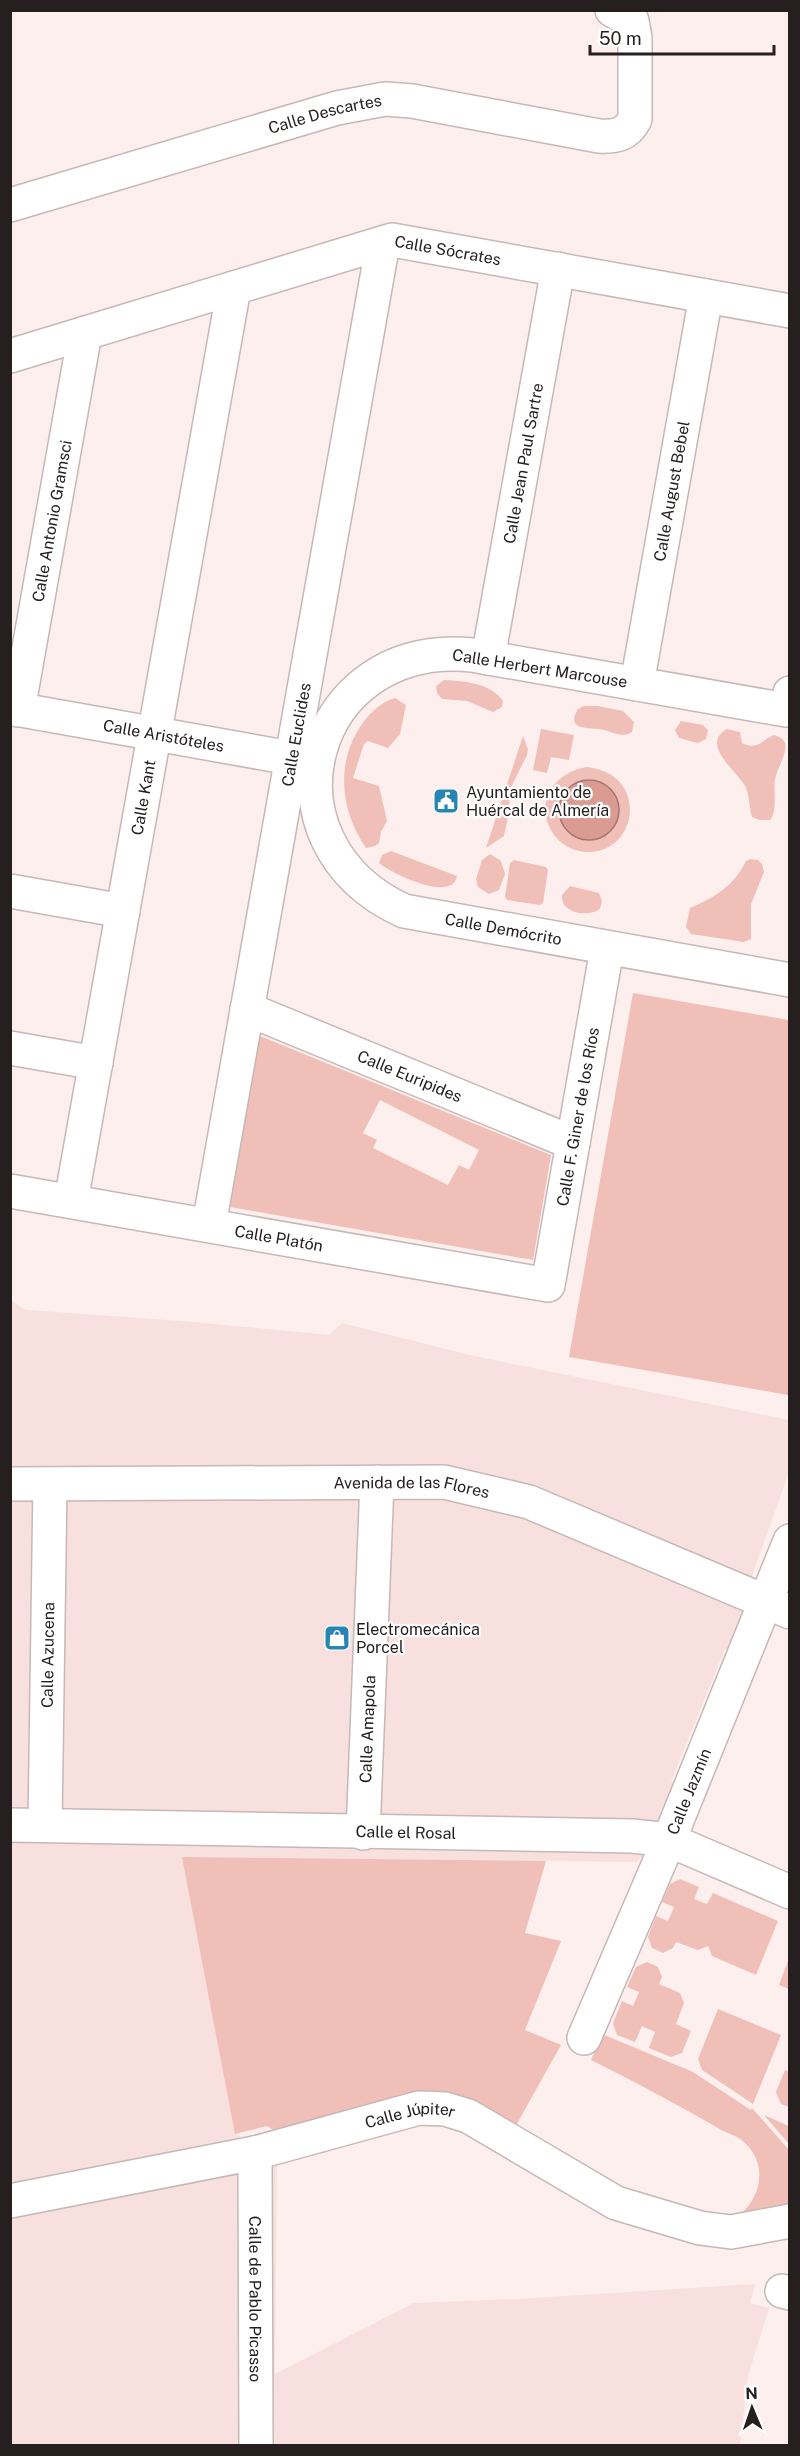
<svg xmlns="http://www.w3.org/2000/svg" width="800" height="2456" font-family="'Public Sans',sans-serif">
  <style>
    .built { fill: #f7e0dd }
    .green { fill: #f0bfb8; fill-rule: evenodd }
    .water { fill: #da9b93; stroke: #a47670; stroke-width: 1.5 }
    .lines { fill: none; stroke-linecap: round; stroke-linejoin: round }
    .minor-casing { stroke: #c6b8b6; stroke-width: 36 }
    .minor { stroke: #fff; stroke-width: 33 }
    .labels { text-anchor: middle; stroke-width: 4.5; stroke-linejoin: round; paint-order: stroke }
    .street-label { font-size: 16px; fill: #25201f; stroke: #fff }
    .poi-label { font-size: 16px; fill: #25201f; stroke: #fff; text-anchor: start }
  </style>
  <rect width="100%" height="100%" fill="#fdefed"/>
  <path class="built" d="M10,1299l13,10 5,1 166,12 135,13 13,-12 132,33 315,64v53l-48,133 9,6 -16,41 -9,-4 -54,132 9,4 -29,65 -15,12 -453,-5 52,276 42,32 -2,209 139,-71 104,-4 237,-15 -5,19 19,5 -21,68 -8,69h-729z"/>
  <path class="green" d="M444,680c20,1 47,3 59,21l-1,6 -9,5 -26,-11 -25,-2 -5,-6 -1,-7z
    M395,698l11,7 -6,29 -12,14 -20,-7 -4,3 -11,34 26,8 8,35 -6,11 -2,11 -4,3 -9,2c-27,-39 -31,-90 -1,-128 7,-9 18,-19 30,-22z
    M598,706l25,5 11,11 -2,10c-10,6 -17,1 -28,-2 -13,-3 -40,2 -26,-21l6,-3z
    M681,721l22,4 5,5 -2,9 -8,4 -19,-5 -4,-8z
    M541,729l33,6 -5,25 -18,-3 -4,16 -14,-3z
    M727,729l13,3 2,11c17,8 19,-3 32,-8 4,1 9,3 11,8 3,9 -8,26 -10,36 -2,12 3,32 -5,41h-11l-7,-3c-3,-10 -2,-19 -6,-29 -8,-17 -47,-43 -19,-59z
    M523,736l5,13 -1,6 -16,32 -3,31 -4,18 -18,12z
    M587,767c66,7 50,95 -8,84 -14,-3 -25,-13 -30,-25 -13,-30 10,-55 38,-59zM588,779l12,2 -3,58c-15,2 -26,-3 -35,-15z
    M391,851l66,25c-4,27 -65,-2 -78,-13l3,-8z
    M490,854l11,7 4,13 -6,16 -10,4 -11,-7 -2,-8 6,-19z
    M750,859l8,1 4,4 2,8 -13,32v35l-7,3 -53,-8 -5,-7 4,-19c25,-11 43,-21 56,-47z
    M514,860l32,7 2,3 -5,33 -3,2 -33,-5 -2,-3 5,-34z
    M570,886l29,7 3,8 -2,8c-13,9 -40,4 -38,-14z
    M633,993l156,27 -1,375 -219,-38z
    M260,1036l291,119 -18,105 -303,-53zM380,1100l99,50 -10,20 -10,-5 -11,20 -75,-37 4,-8 -14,-7z
    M182,1857l364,4 -21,72 36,8 -36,89 36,15 -47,84 -22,-11 -214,15 -11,-7 -32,8z
    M680,1879l19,8 -5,12 13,5 6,-11 65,28 -22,54 -44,-19 -4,-10 -10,4 -22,-8 -3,6 -10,5 -11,-5 -4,-11 8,-21 12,5 6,-14 -12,-5 8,-18z
    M789,1958v31l-10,-4z
    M647,1962l11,5 4,10 -3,7 21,9 4,10 -8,21 15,7 -9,22 -11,4 -22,-9 6,-16 -13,-6 -7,16 -18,-7 -4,-12 9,-22 11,5 6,-14 -12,-5 9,-20z
    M718,2009l63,26 -28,69 -51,-34 -4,-11z
    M602,2034l91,38 58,38 1,-2 37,42v60l-50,6c22,-19 29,-50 7,-72 -8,-9 -19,-10 -28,-16 -42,-24 -83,-46 -127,-68z
    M785,2070l4,2v35l-8,-3 -5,-12z
    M764,2115l25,11v18z"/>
  <path class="water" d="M559 810a30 30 0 1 1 60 0a30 30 0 1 1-60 0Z"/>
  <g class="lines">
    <g class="minor-casing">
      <g id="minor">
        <path id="s1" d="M10,205l327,-97 48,-9 27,2 187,35c16,1 28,-1 36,-17v-81l-3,-17 -20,-11"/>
        <path id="s2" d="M10,356l382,-116 398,71"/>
        <path id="s3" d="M488,658l70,-389"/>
        <path id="s4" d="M637,684l69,-388"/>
        <path id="s5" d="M790,693l-4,17 -314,-55c-164,-16 -219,187 -68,256l386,69"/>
        <path id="s6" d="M10,708l303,54"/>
        <path id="s7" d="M18,710l67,-377"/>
        <path d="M10,891l113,20"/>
        <path id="s8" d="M247,1009l326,134"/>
        <path d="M10,1048l86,15"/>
        <path id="s9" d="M10,1191l538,94 59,-336"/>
        <path id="s10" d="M71,1201l163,-913"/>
        <path id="s11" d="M209,1225l174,-982"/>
        <path id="s12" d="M10,1484l434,-2 85,20 261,110"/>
        <path id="s13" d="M10,1825l622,11 37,4 121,52"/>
        <path id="s14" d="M45,1825l5,-340"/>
        <path id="s15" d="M363,1833l14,-351"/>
        <path id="s16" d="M584,2038l85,-198 121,-299"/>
        <path id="s17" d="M255,2153l1,293"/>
        <path id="s18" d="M10,2201l245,-48 164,-45 26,1 23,7 148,87 84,25 31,4 59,-11"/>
        <path d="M782,2291l8,2"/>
      </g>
    </g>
    <use href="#minor" class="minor"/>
  </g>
  <defs>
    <g id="civic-square" transform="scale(1.35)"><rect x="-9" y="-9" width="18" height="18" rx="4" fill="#2686b1" stroke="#fff"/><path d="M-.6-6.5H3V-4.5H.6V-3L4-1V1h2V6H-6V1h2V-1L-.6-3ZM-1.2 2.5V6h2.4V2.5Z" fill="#fff"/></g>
    <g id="shop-square" transform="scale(1.35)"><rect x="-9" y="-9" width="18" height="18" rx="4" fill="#2686b1" stroke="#fff"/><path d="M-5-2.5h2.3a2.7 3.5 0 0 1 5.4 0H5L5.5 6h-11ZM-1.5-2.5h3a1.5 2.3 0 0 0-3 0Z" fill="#fff"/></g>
  </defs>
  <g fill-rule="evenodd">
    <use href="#civic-square" x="446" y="801"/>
    <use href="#shop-square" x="337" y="1638"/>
  </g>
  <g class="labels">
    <g class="street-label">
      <text dy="6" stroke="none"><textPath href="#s1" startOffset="328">Calle Descartes</textPath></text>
      <text dy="6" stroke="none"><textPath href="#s2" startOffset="456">Calle Sócrates</textPath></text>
      <text dy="6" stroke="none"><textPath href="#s3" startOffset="198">Calle Jean Paul Sartre</textPath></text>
      <text dy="6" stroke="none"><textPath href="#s4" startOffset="196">Calle August Bebel</textPath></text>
      <text dy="6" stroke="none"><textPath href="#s7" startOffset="192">Calle Antonio Gramsci</textPath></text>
      <text transform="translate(540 668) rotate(9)" y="6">Calle Herbert Marcouse</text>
      <text dy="6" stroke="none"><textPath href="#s11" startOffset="498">Calle Euclides</textPath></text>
      <text dy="6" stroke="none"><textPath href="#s6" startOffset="156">Calle Aristóteles</textPath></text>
      <text dy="6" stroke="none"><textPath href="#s10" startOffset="410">Calle Kant</textPath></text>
      <text dy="6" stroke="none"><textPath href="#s5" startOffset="831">Calle Demócrito</textPath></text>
      <text dy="6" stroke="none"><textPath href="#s8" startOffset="176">Calle Euripides</textPath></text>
      <text dy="6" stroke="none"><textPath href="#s9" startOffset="717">Calle F. Giner de los Ríos</textPath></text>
      <text dy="6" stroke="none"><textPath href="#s9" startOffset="273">Calle Platón</textPath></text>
      <text dy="6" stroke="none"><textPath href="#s12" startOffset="402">Avenida de las Flores</textPath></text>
      <text dy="6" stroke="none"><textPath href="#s14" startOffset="170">Calle Azucena</textPath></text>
      <text dy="6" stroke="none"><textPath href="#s15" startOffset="104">Calle Amapola</textPath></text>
      <text dy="6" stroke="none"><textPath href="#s16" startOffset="268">Calle Jazmín</textPath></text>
      <text dy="6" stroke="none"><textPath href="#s13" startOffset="396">Calle el Rosal</textPath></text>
      <text dy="6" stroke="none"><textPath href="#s18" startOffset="410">Calle Júpiter</textPath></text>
      <text dy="6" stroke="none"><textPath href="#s17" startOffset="146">Calle de Pablo Picasso</textPath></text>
    </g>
    <g class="poi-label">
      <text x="466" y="798">Ayuntamiento de<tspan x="466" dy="18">Huércal de Almería</tspan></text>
      <text x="356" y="1635">Electromecánica<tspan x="356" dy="18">Porcel</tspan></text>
    </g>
  </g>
  <rect width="800" height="2456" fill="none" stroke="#25201f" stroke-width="24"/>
  <g transform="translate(752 2408) rotate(358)" stroke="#ffffff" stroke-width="4.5" paint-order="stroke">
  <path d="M0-4.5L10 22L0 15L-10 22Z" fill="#25201f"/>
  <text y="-9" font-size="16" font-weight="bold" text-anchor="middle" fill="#25201f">N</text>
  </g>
  <path d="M590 45v9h184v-9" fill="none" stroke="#25201f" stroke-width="3"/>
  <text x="599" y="45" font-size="18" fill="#25201f" stroke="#ffffff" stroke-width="4.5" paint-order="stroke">50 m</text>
</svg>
